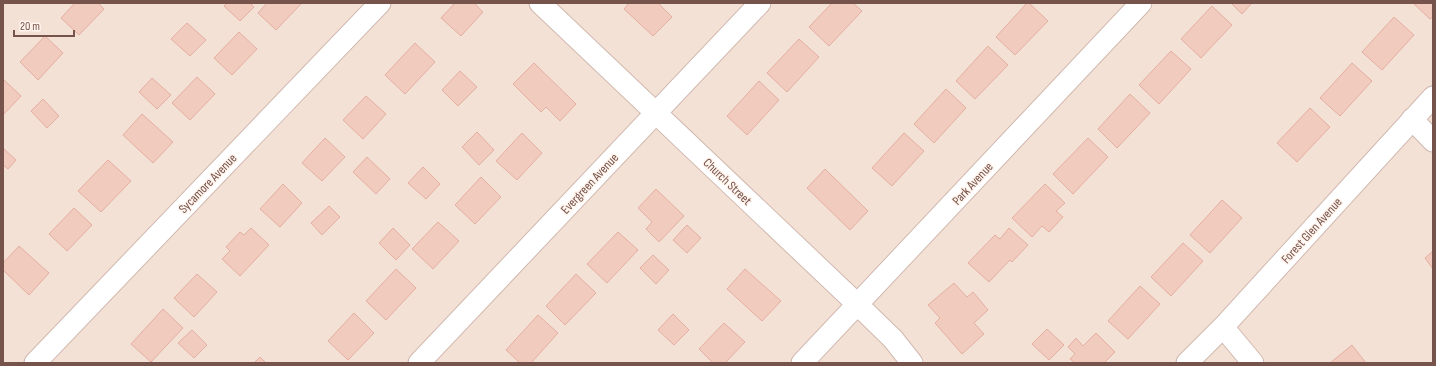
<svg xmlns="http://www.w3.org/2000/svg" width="1436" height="366" font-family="'Sofia Sans Condensed',sans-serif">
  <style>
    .residential { fill: #f4e1d6 }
    .building { fill: #f2cbbf; stroke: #e4aea0 }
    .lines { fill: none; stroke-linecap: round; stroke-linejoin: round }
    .street-casing { stroke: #d0b9af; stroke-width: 23 }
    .street { stroke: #fff; stroke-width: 21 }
    .labels { text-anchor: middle; stroke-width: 3; stroke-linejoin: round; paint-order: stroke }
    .street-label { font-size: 13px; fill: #76534b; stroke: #fff5ee }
  </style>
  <rect width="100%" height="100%" fill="#fcf1e8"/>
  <path class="residential" d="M3,3h1430v360h-1430z"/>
  <path class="building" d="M75,3h23l6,6 -25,26 -18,-17z
    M227,3h23l4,4 -14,14 -16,-15z
    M267,3h33l1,1 -25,26 -18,-17z
    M455,3h19l9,9 -22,24 -20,-18z
    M629,3h29l14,14 -19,19 -29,-27z
    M832,3h21l9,8 -33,35 -20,-19z
    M1027,3h2l19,18 -33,34 -19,-18z
    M1231,3h21l-10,11z
    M1413,3h20v14l-3,2z
    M1212,6l20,19 -31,33 -20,-19z
    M1394,17l20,18 -32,35 -20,-18z
    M187,23l19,17 -16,16 -19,-17z
    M239,32l18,17 -25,26 -18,-17z
    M45,36l18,17 -25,27 -18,-18z
    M799,39l20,18 -32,35 -20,-19z
    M415,43l20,19 -30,32 -20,-19z
    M988,46l20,19 -33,34 -19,-18z
    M1171,51l20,18 -32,35 -20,-19z
    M534,63l42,41 -16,17 -14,-14 -5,5 -28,-28z
    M1352,63l20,18 -32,35 -20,-18z
    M460,71l17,16 -19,19 -16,-16z
    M197,77l18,17 -25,26 -18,-17z
    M152,78l19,17 -14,14 -18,-17z
    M3,79l18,17 -18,19z
    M759,81l20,19 -32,35 -20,-19z
    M946,89l20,19 -32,35 -20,-19z
    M1130,94l20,19 -33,35 -19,-19z
    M366,96l20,18 -23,25 -20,-19z
    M43,99l16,17 -12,12 -16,-17z
    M1310,108l20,19 -33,35 -20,-19z
    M142,114l31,28 -20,21 -30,-28z
    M477,132l17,18 -15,15 -17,-18z
    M522,133l20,20 -25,27 -21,-19z
    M904,133l20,18 -32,35 -20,-18z
    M325,138l20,19 -23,24 -20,-18z
    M1088,138l20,19 -35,37 -20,-20z
    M3,148l13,12 -8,9 -5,-4z
    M367,157l23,22 -14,15 -23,-22z
    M108,160l23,21 -30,31 -23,-21z
    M423,167l17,17 -14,15 -18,-16z
    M825,169l43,42 -18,19 -43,-42z
    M481,177l20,20 -26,27 -20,-19z
    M283,184l19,19 -22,24 -20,-18z
    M1045,184l20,19 -9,8 7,6 -14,15 -7,-6 -10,11 -20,-19z
    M656,189l28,27 -25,26 -13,-13 6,-7 -14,-14z
    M1222,200l20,18 -32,35 -20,-18z
    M329,206l11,11 -18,18 -11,-12z
    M74,208l18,17 -25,26 -18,-17z
    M438,222l21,19 -26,28 -21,-20z
    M687,225l14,13 -14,15 -14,-13z
    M251,228l18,17 -29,31 -18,-17 8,-8 -4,-4 14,-15 4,3z
    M393,228l17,17 -14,15 -17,-17z
    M1009,228l19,17 -16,17 -2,-2 -21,22 -21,-19 27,-28 5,4z
    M618,232l20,18 -31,33 -20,-19z
    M1183,243l20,18 -32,35 -20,-19z
    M19,246l30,27 -20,22 -26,-25v-7z
    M1433,251v18l-8,-11z
    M653,255l16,15 -13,14 -16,-16z
    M396,269l20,19 -30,32 -20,-19z
    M745,269l36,32 -19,20 -35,-32z
    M197,274l20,18 -23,25 -20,-19z
    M576,274l20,19 -31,32 -19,-19z
    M954,283l13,14 6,-5 15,18 -14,13 10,11 -22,20 -27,-31 5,-5 -12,-13z
    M1140,286l20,18 -32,35 -20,-18z
    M163,309l20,19 -32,34 -20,-18z
    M354,313l20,20 -26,27 -20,-19z
    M673,314l16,16 -15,15 -16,-15z
    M538,315l20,18 -27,30h-11l-14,-13z
    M724,323l21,19 -20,21h-12l-14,-14z
    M1047,329l17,16 -15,15 -17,-16z
    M192,330l15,15 -13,13 -16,-15z
    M1096,333l19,19 -11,11h-29l-5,-4 5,-5 -7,-7 8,-9 7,8z
    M1352,345l14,18h-36z
    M260,357l6,6h-12z"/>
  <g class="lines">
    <g class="street-casing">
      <path id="street" d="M540,3l317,301 36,35 19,24
        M1412,119l21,22
        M1223,327l30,36
        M35,363l345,-360
        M419,363l341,-360
        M802,363l339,-360
        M1187,363l36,-36 210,-230"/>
    </g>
    <use href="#street" class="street"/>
  </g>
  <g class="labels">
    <g class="street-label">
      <text transform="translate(728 181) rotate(44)" y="5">Church Street</text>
      <text transform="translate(207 183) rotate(-46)" y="5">Sycamore Avenue</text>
      <text transform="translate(589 183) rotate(-47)" y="5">Evergreen Avenue</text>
      <text transform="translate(972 183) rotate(-47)" y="5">Park Avenue</text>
      <text transform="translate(1311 230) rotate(-48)" y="5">Forest Glen Avenue</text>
    </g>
  </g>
  <rect width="1436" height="366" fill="none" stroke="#76534b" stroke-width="8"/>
  <path d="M14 30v6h60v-6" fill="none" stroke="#76534b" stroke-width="2"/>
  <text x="20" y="30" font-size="12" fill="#76534b" stroke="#fff5ee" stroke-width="3" paint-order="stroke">20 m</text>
</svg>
